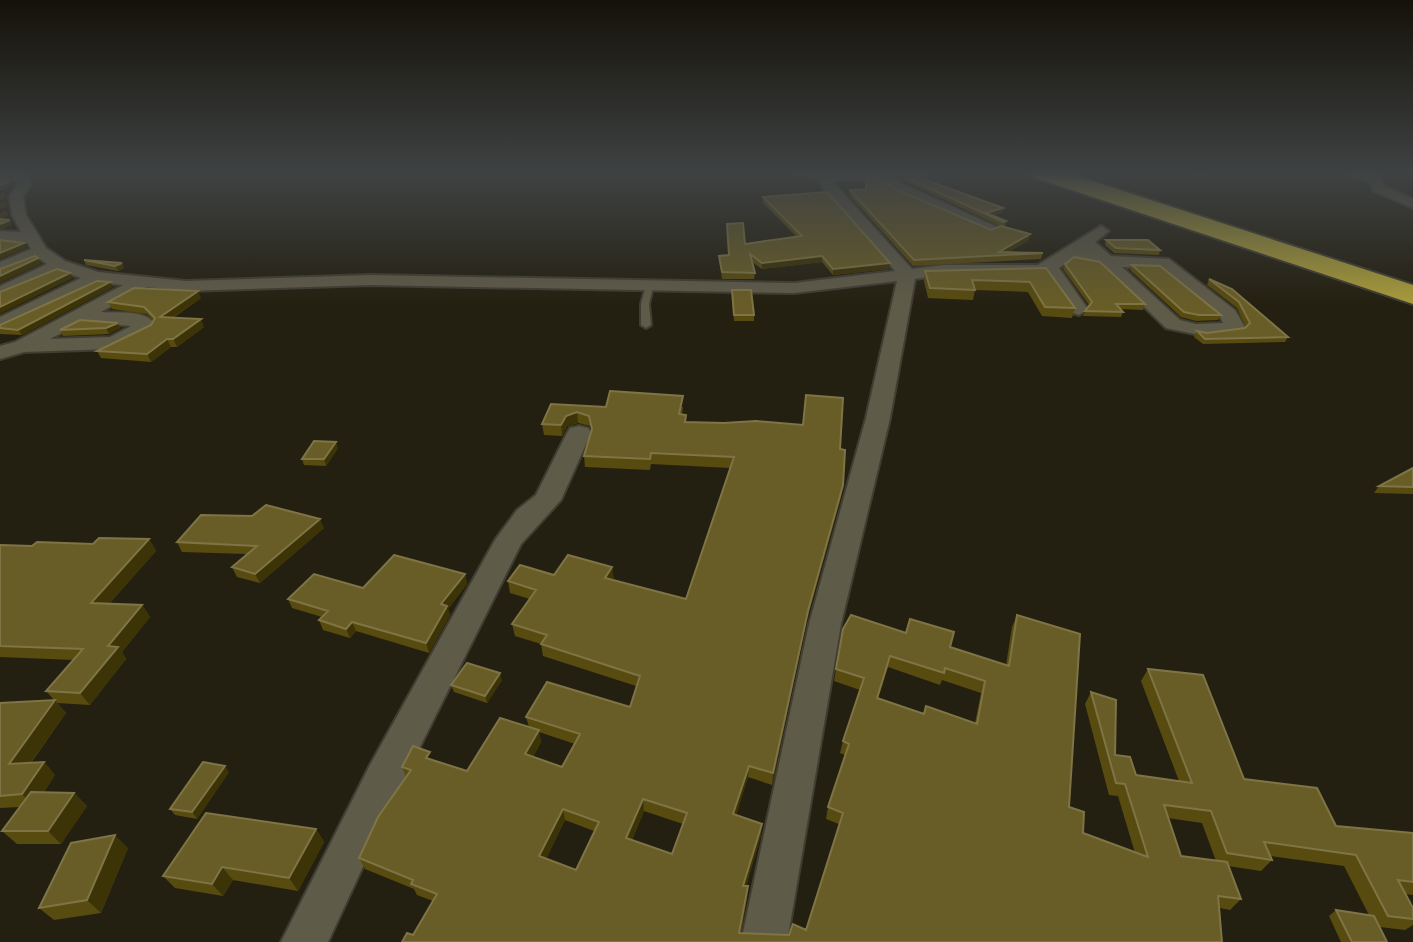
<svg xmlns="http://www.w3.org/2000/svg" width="1413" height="942" font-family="'Roboto Serif',serif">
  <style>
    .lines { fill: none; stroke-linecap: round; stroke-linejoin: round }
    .lane-casing { stroke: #403d33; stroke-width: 4 }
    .street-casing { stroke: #403d33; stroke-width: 4 }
    .highway-casing { stroke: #403d33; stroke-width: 4 }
    .lane { fill: #5f5b49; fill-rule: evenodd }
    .street { fill: #5f5b49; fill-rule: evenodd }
    .highway { fill: #a79b3b; fill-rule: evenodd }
    .wall { fill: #584b10; fill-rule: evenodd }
    .shaded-wall { fill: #3c3307 }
    .building { fill: #685d27; stroke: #7e7445; stroke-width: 2; fill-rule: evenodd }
  </style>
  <rect width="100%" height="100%" fill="#242011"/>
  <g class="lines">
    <g class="lane-casing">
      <path id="lane" d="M646,285l7,2 -4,17 2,21 -5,3 -5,-3v-21z"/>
    </g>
    <g class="street-casing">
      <path id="street" d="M11,172h13l8,12 -9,12 3,19 20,33 19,13 33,11 88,9 185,-6 423,8 101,-12 -59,-66 -18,-25 -15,-8 86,1 16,12 94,43 -8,5 -5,-2 -91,-40 -14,-11 -49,1 80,88 32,-4h94l63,-39 8,5 -14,11 16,14 58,3 66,51 10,17 -3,4 -38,5 -38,-8 -66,-64 -28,-5 -13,9 29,41 -9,6 -7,-2 -27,-39 -101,1 -29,4 -25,139 -49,206 -54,318h-46l68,-318 57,-206 31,-137 -103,12 -423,-8 -185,6 -40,-4 -45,25c17,1 47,-3 55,14l-3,4 -39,19 -90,3 -24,7v-13l15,-4 108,-57 -24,-2 -99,47v-13l81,-39 -21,-7 -60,27v-12l47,-22 -9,-6 -38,15v-11l31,-13 -4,-7 -27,-1v-10l21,1 -9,-17 -3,-19 9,-12zM1122,267l37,1 61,49 3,6 -27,1 -16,-4zM82,322l49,4 -21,11 -60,2z
        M1343,172h21l17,5 3,9 29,13v9l-40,-17 -3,-9z
        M579,426l9,2 3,5 -30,67 -40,44 -123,247 -70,151h-47l89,-177 125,-225 22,-30 19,-15 31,-62 3,-5z"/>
    </g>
    <g class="highway-casing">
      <path id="highway" d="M1030,172h34l349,113v19l-380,-127z"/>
    </g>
    <use href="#lane" class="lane"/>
    <use href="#street" class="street"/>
    <use href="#highway" class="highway"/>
  </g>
  <path class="wall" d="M772,172h32l-1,4z
    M893,172h31l-1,7 80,29 -1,5 -10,2 14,6 -1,5h-2l26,14 -22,13h36l-2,6 -128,7 -64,-71 1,-5 15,-1 1,-11 29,11 96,41 9,-4 -93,-44z
    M1184,172h23l-5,4z
    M763,197l126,72 -56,6 -11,-13 -60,7 -10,-7 3,11 -1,6h-32l-3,-23 10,-1 -2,-25 18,14 51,-8 -33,-33z
    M1106,240l54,10 -1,5 -45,-2 -9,-8z
    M84,260l38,3 2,5 -6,3 -32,-6z
    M1065,264l80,40 -2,6 -22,-1 2,3 -2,5 -38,-1 2,-5 4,-6 -26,-36z
    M1132,265l89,50 -3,5 -22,1 -15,-4 -51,-47z
    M1046,268l29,40 -3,10 -30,-2 -14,-24 -53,-2 -2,10 -45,-2 -4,-17 1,-10z
    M1209,279l79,58 -3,5 -82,2 -9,-7 3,-6 10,2 38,-5 1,-1 -9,-19 -30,-23z
    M113,287l-91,48 -22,-1v-9z
    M732,295l22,20v6h-20z
    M201,298l-28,20 31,9 -27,20h-6l-20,15 -50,-4 -4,-7 54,-26 3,-4 -7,-7 -35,-5 -4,-7z
    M118,323l2,5 -11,6 -46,2 -3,-6z
    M551,404l55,3h77l-1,7 4,8 154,27 3,36 -2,12 -35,126 -34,162 -24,-8 -12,38 25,20 -15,51 1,11 -6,37 48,1 17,-5 33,-106 -13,-5 2,-12 17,-52 -5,-2 3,-12 17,-51 -26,-9 9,-52 107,18 56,18 6,-38 5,-12 52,192 14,26 52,20 -17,-57 -9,-1 -24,-91 6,-12 24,63 21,20 43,6 -38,-100 7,-12 96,110 92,47 77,7v62l-8,-1 8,14v17l-8,5 -25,-3 7,15h-46l-12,-26 7,-6 33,5 -25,-49 -74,-10 2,4 -11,11 -33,-5 13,33 -11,11 -10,-2 2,34 -809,-7 20,-34 -16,-6 -3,-6 -49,-20 -6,-11 47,-81 -4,-10 31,-7 34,11 62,-44 -3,-10 104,-10 6,-21 -93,-30 -2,-12 -26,-8 -3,-12 18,-25 -20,-6 -2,-12 104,-14 1,13 73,19 44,-131 -79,-4 -1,6 -65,-3 -1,-11 8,-25 -1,-5 -13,-3 -11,3 -5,10 -18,-1 -2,-11zM888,667l52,18 2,-5 39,13 -6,30 -52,-9 -45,-15zM539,732l36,12 -13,23 -29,-10 8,-15zM644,811l39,13 -11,30 -40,-14zM1168,818l34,5 14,38 -35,-5zM565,820l29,11 -18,39 -30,-11z
    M338,448l-12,18 -22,-1 -2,-6z
    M1413,468v26l-39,-1 5,-7z
    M324,528l-64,55 -23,-6 -5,-10 15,-13 -65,-2 -5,-10z
    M149,539l7,12 -47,53 33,1 8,12 -28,35 4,7 -36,46 -33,-2 9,10 -35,50 13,-1 11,13 -11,17 30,1 13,13 -26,38h-44l-15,-13 18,-24 -20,1v-105l54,-3 -8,-9 28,-31 -74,-3v-112l32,1 61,-2z
    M465,574l2,10 -19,25 2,6 -21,38 -73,-22 -6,7 -27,-8 -4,-10 3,-3 -30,-9 -4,-9z
    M502,680l-15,23 -33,-11 -3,-7z
    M229,772l-32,47 -22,-4 -5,-6z
    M316,829l8,13 -26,49 -65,-11 -10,16 -48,-8 -12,-12z
    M128,848l-27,65 -47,7 -15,-12z"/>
  <path class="shaded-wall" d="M12,180l2,4 -14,7v-6z
    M4,191l2,7 -6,3v-6z
    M5,201l3,5 -8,3v-6z
    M1003,208l-1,5 -12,3 -4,-3z
    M6,210l3,5 -9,4v-6z
    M10,220l2,5 -12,5v-6z
    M1030,234l-1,6 -27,16 -3,-4z
    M24,243l3,5 -27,11v-6z
    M822,256v6l-60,7v-6z
    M38,258l3,6 -41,19v-7z
    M122,263l2,5 -6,3 -3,-5z
    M890,263l-1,6 -56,6v-6z
    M70,273l3,5 -73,36v-7z
    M110,282l3,5 -91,48 -4,-5z
    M198,291l3,7 -38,26 -3,-7z
    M201,319l3,8 -27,20 -4,-8z
    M118,323l2,5 -11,6 -3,-6z
    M167,339l4,8 -20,15 -4,-8z
    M577,412l1,11 -11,3 -5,10 -1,-11 5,-9z
    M336,442l2,6 -12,18 -2,-7z
    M843,485l-2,12 -35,126 -34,162 1,-12 35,-162z
    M320,519l4,9 -64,55 -5,-9z
    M149,539l7,12 -57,64 -8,-12z
    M612,567l2,12 -7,11 -2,-12z
    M465,574l2,10 -19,25 2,6 -21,38 -3,-10 15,-39z
    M142,605l8,12 -28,35 4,7 -36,46 -10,-12 28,-47z
    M352,622l4,9 -6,7 -4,-9z
    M500,673l2,7 -15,23 -2,-7z
    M55,700l11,13 -45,63 -12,-12z
    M539,730l2,12 -13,24 -3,-12z
    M44,762l11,13 -21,31 -12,-12z
    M225,766l4,6 -32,47 -5,-7z
    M749,766l-1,11 -15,49v-12z
    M74,793l13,13 -26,38 -13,-13z
    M643,799l1,12 -16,38 -2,-11z
    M563,809l2,11 -23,47 -3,-11z
    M762,824l-1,11 -18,62v-11z
    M316,829l8,13 -26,49 -9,-13z
    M115,835l13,13 -27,65 -14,-13z
    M222,867l11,13 -10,16 -11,-12z
    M748,886l-1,11 -8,45v-9z"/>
  <path class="building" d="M0,172h8l2,3 -8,3 10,2 -12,5z
    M899,172h25v2l-9,2 88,32 -17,5 20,8 -3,1 -96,-44z
    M866,178h15l14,11 96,41 10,-4 29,8 -31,18 44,1 -129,7 -64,-70 16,-1z
    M827,192l63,71 -57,6 -11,-13 -60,7 -12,-9 5,19 -33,-1 -3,-16 10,-1 -2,-31 16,-1 2,21 57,-8 -39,-39z
    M0,219l10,1 -10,4z
    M0,240l24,3 -24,10z
    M1106,240h42l12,10 -44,-2z
    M35,256l3,2 -38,18v-7z
    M1074,257l26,5 45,42h-29l7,8 -38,-1 7,-9 -27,-38z
    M84,260l38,3 -7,3z
    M1132,265l28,1 61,49h-22l-15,-3z
    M1046,268l29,40 -30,-1 -15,-25 -58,-2 3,10 -45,-2 -5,-17z
    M57,269l13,4 -70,34v-15z
    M1209,279l23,10 56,48 -83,2 -8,-8 10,2 38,-5 5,-5 -11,-21z
    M97,281l13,1 -92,48 -18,-2v-3z
    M134,288l64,3 -38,26 41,2 -28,20h-6l-20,15 -50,-3 54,-26 4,-7 -11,-11 -36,-5z
    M732,290h19l3,25h-20z
    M80,320l38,3 -12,5 -46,2z
    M610,391l73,5 -4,18 7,1 -1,7 39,1 32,-2 47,4 3,-30 37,3 -3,51 5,1 -2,35 -35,126 -35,162 -24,-7 -16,48 29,10 -19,62h5l-9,47 50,2 4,-11 13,6 37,-117 -15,-6 21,-63 -6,-3 21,-63 -28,-9 7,-40 8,-14 55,18 4,-14 44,13 -4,15 59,19 8,-51 63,19 -11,173 15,5 -1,21 65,24 -23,-73 -9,-1 -25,-91 25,8 -1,55 15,2 6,18 56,8 -44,-114 55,6 41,104 73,9 19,38 77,7v49l-15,-2 15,28v11l-25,-3 -32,-61 -92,-13 8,18 -45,-7 -16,-42 -47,-6 17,51 46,6 14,37 -23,-3 4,46h-820l5,-9 6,2 24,-41 -26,-10 2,-4 -54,-22 19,-41 33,-47 -9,-3 11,-21 17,6 -4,6 41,13 33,-53 39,12 -14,24 37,13 18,-33 -54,-17 21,-35 83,25 10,-31 -99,-32 6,-9 -35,-11 24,-34 -28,-9 12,-16 34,10 14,-20 44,12 -7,11 81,21 48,-142 -83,-4 -1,6 -66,-3 8,-27 -3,-13 -12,-4 -11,4 -5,9 -19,-1 9,-20 55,3zM890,656l54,17 1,-5 40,13 -8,43 -51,-18 -2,8 -47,-16zM643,799l44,14 -15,41 -46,-16zM563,809l36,13 -23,48 -37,-14z
    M314,441l22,1 -12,17h-22z
    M1413,468v19l-34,-1z
    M266,505l54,14 -65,55 -23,-7 25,-21 -80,-4 24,-27 51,1z
    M99,538l50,1 -58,64 51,2 -34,41 10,1 -38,46 -34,-2 37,-42 -83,-3v-101l32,1 5,-4 56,2z
    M394,555l71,19 -24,30 6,2 -21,37 -74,-21 -6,7 -27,-9 9,-9 -40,-12 26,-25 49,14z
    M467,663l33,10 -15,23 -34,-11z
    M55,700l-46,64 35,-2 -22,32 -22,2v-93z
    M203,762l22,4 -33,46 -22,-3z
    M31,792l43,1 -26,38h-46z
    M206,813l110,16 -27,49 -67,-11 -10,17 -49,-8z
    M115,835l-28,65 -48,8 32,-65z
    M1336,910l38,6 13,26h-35z"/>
  <linearGradient id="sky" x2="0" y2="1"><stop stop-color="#141209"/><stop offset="0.57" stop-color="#3f4243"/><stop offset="1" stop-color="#3f4243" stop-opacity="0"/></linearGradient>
  <rect width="1413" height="304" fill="url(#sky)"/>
</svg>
